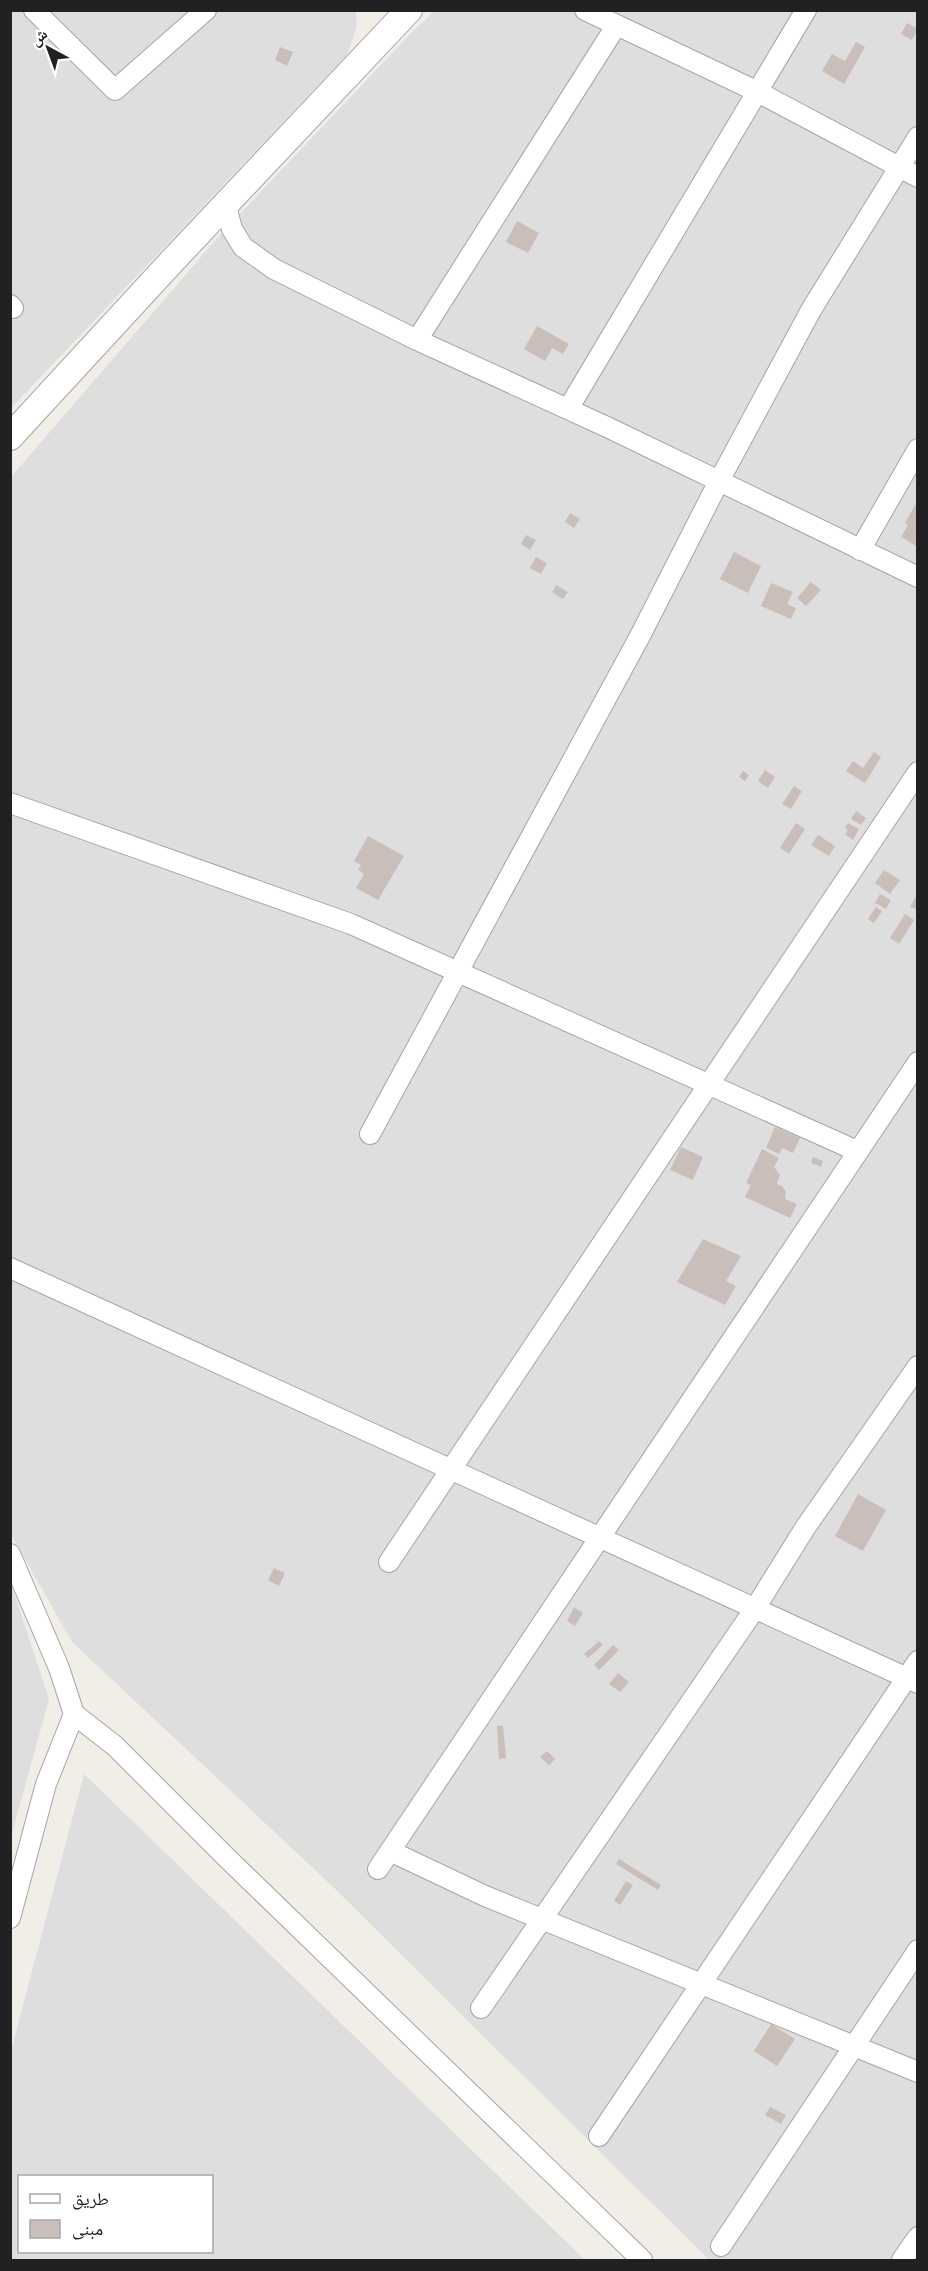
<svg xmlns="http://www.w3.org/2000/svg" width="928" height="2271" font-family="'Golos Text','Noto Naskh Arabic',sans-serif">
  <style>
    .residential { fill: #dfdede; fill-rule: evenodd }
    .building { fill: #c9beba }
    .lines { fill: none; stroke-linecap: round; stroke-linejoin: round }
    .minor-casing { stroke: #a5a5a5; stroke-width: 22 }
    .tertiary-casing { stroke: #a5a5a5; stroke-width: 28 }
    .minor { stroke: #fff; stroke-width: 20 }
    .tertiary { stroke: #fff; stroke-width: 26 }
  </style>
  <rect width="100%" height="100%" fill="#f1ede7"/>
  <path class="residential" d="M11,11h345l1,15 -10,29 -336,353z
    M435,11h482v2249h-208l-380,-377 -257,-241 -61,-108 -1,-1056 210,-243 194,-205z
    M11,1583l38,116 -38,138 -1,-254z
    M84,1774l501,486h-574v-209zM20,2176h192v76h-192z"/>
  <path class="building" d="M907,23l11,6 -6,11 -11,-6z
    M856,42l9,5 -21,37 -22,-13 10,-17 13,7z
    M280,47l13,5 -6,14 -12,-6z
    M517,221l22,12 -11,20 -22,-11z
    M537,326l32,18 -6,10 -11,-6 -7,13 -21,-12z
    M915,505l3,1v41l-17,-10 7,-12 -3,-2z
    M570,513l10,6 -6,9 -9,-6z
    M526,535l10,5 -6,10 -9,-6z
    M734,552l27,14 -13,27 -28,-14z
    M536,557l11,6 -6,11 -11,-6z
    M811,582l10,8 -15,16 -9,-8z
    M771,583l22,9 -6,12 9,4 -5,11 -30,-13z
    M556,585l12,7 -5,7 -11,-7z
    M874,752l7,5 -16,26 -19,-12 7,-10 10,7z
    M765,770l10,7 -7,11 -10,-7z
    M743,771l6,4 -4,6 -6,-4z
    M794,786l8,5 -11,18 -9,-5z
    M856,811l10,7 -5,7 -10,-6z
    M796,823l9,6 -16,25 -9,-6z
    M848,823l11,6 -6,11 -8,-6 3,-4 -3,-2z
    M818,835l17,11 -6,10 -18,-11z
    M368,836l36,20 -26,44 -22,-12 8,-14 -6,-4 3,-5 -7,-4z
    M884,870l16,10 -10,14 -15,-11z
    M880,894l11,6 -5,9 -11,-6z
    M915,897l3,2v11l-8,-3z
    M876,907l6,4 -8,12 -6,-4z
    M905,914l9,6 -15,24 -9,-6z
    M775,1127l25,11 -7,15 -11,-5 -3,6 -13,-6z
    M681,1147l22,10 -10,23 -23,-10z
    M762,1149l17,9 -5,9 6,8 -3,9 5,2 4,6 -1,7 12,5 -7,14 -45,-21 6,-12 -5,-2z
    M813,1157l10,4 -2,6 -10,-4z
    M703,1239l38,17 -15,25 10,5 -11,19 -48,-23z
    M858,1494l28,16 -23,41 -28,-15z
    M274,1568l11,5 -6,13 -11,-6z
    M574,1607l9,6 -8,13 -8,-5z
    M599,1641l4,4 -15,13 -4,-4z
    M613,1645l6,5 -20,20 -5,-5z
    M618,1673l11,9 -9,10 -11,-8z
    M497,1726h6l3,32 -7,1z
    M547,1751l8,8 -6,6 -9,-8z
    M619,1859l42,26 -3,5 -42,-26z
    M626,1881l7,4 -13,20 -6,-4z
    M771,2024l24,15 -18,27 -23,-15z
    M770,2107l16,8 -5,9 -16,-9z"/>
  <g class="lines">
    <g class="minor-casing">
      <path id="minor" d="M34,10l81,80 91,-80
        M585,10l171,81 162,86
        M226,206l6,23 11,18 31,22 143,71 190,87 311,150
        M10,305l3,3
        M417,340l199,-314
        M568,409l238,-399
        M860,550l58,-101
        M10,803l341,121 506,227
        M370,1134l271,-500 78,-153 92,-171 107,-173
        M10,1268l908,415
        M10,1554l49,114 15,46 41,32 113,113 414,401
        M389,1562l529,-790
        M390,1851l95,45 433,176
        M378,1869l540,-807
        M10,1918l36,-134 28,-70
        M481,2008l273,-398 51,-82 113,-162
        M599,2136l319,-475
        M721,2246l197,-296
        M902,2260l16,-23"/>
    </g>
    <g class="tertiary-casing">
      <path id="tertiary" d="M10,437l165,-179 234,-248"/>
    </g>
    <use href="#minor" class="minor"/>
    <use href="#tertiary" class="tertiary"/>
  </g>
  <rect width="928" height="2271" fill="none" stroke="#212121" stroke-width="24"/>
  <rect x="18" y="2175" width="195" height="78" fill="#ffffff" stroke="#a6a6a6" stroke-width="1.5"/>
  <rect x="30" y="2194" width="30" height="9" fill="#ffffff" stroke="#a6a6a6" stroke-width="1.5"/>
  <text x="72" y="2205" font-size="18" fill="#212121">طريق</text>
  <rect x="30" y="2220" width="30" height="18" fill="#c9beba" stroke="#a6a6a6" stroke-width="1.5"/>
  <text x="72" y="2235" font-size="18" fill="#212121">مبنى</text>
  <g transform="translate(48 48) rotate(319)" stroke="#ffffff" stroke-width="4.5" paint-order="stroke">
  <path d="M0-4.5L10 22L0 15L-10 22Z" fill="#212121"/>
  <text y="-9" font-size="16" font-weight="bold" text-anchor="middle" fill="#212121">ش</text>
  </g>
</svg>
